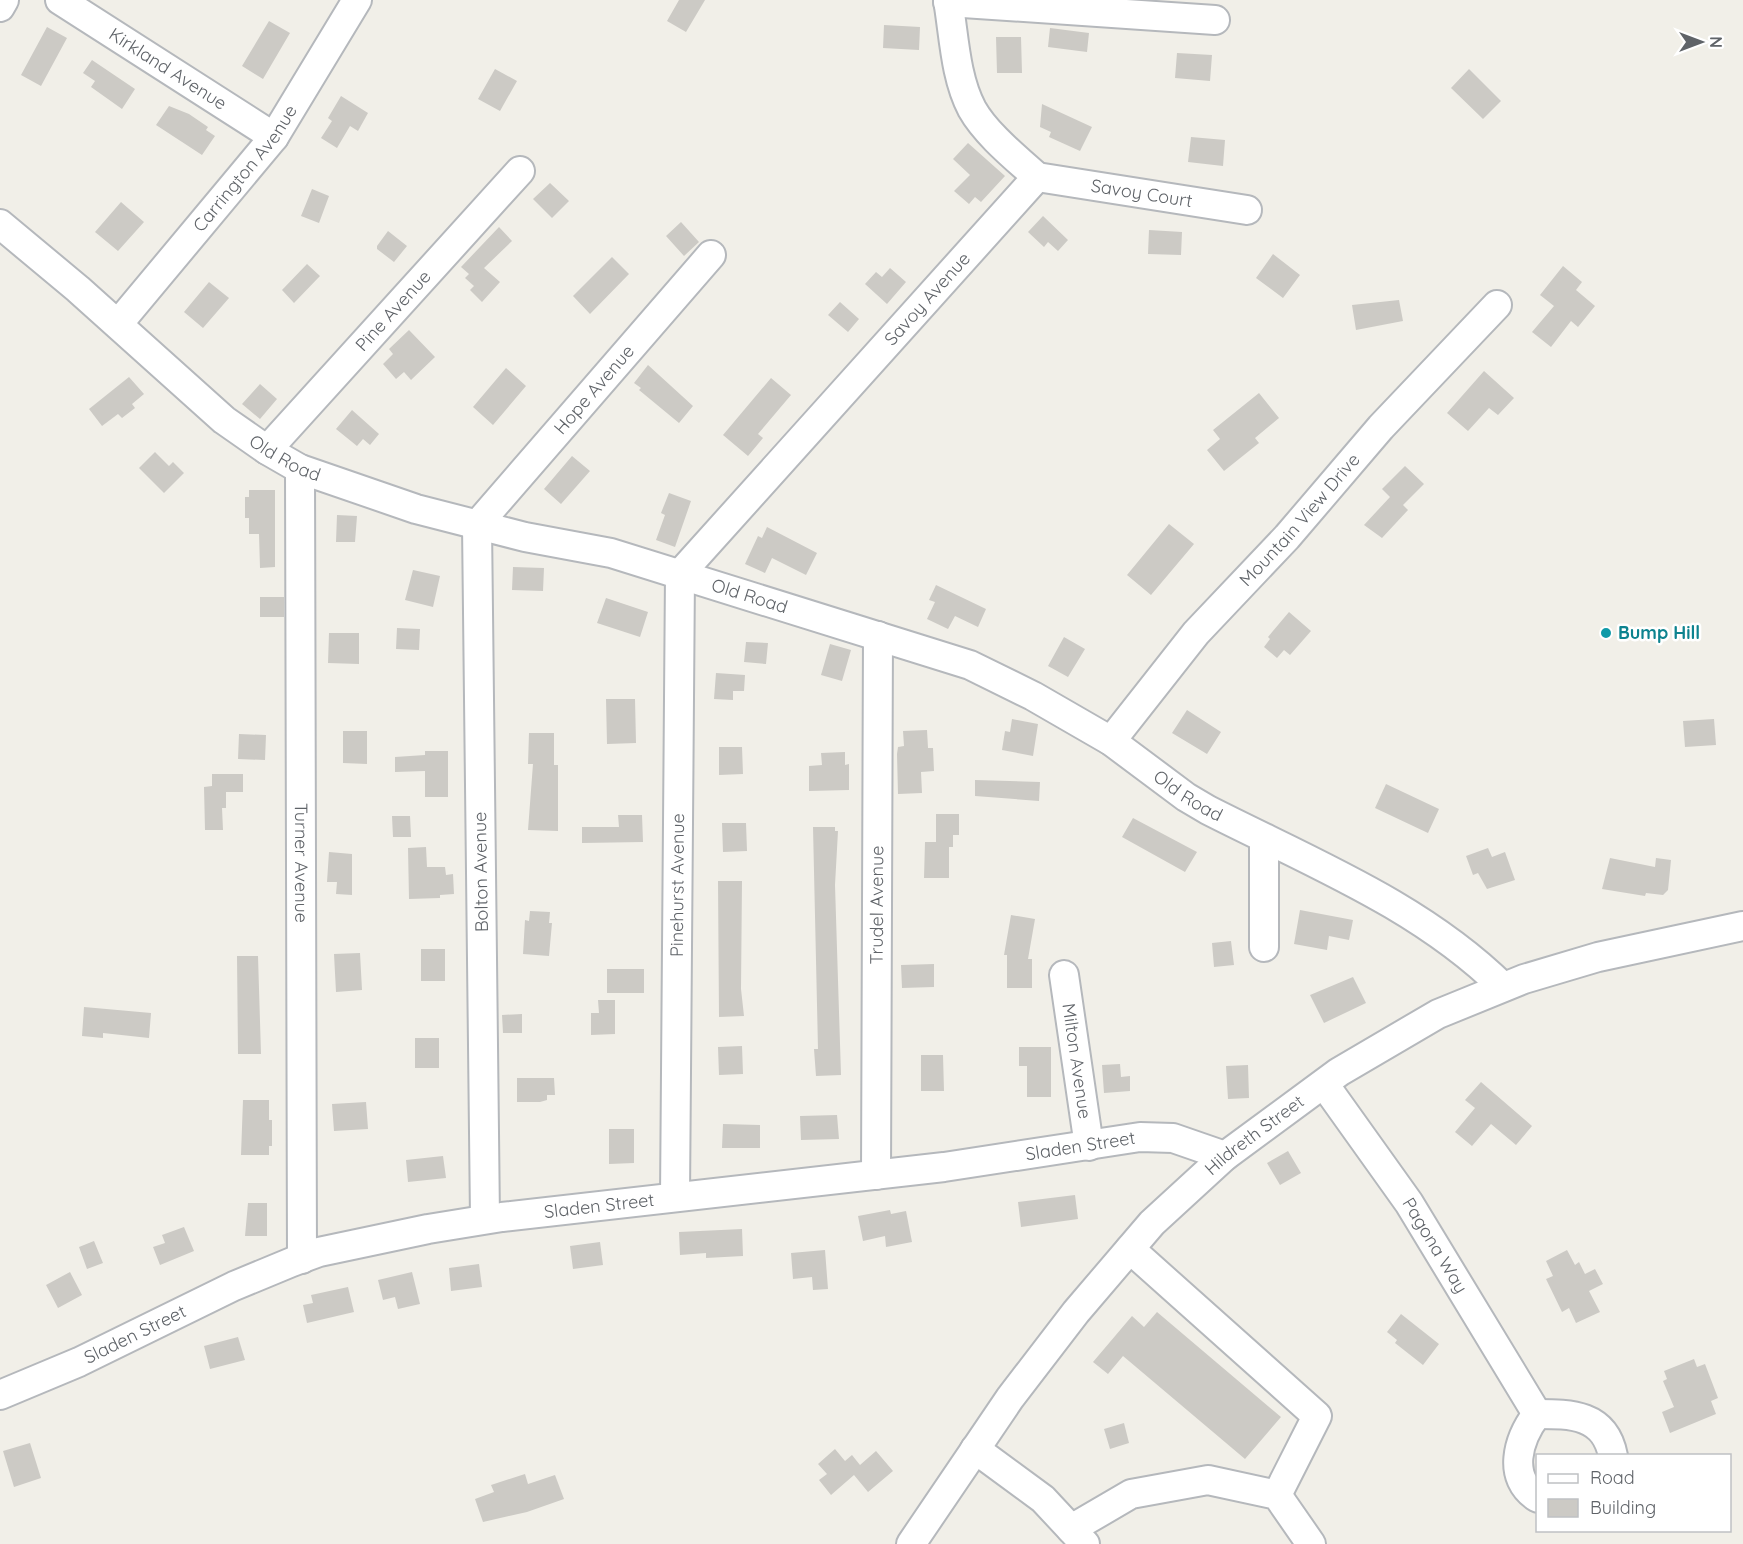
<svg xmlns="http://www.w3.org/2000/svg" width="1743" height="1544" font-family="Quicksand,sans-serif">
  <style>
    .building { fill: #cccac5 }
    .lines { fill: none; stroke-linecap: round; stroke-linejoin: round }
    .minor-casing { stroke: #b5b8bc; stroke-width: 32 }
    .minor { stroke: #fff; stroke-width: 28 }
    .culture-dot { fill: #0f9aa8; stroke: #fff; stroke-width: 2 }
    .labels { text-anchor: middle; stroke-width: 5; stroke-linejoin: round; paint-order: stroke }
    .street-label { font-size: 18px; fill: #5f6368; stroke: #fff }
    .culture-label { font-size: 18px; font-weight: bold; fill: #0d838f; stroke: #fff; text-anchor: start }
  </style>
  <rect width="100%" height="100%" fill="#f1efe8"/>
  <path class="building" d="M679,0h26l-19,32 -19,-11z
    M269,21l21,12 -27,46 -21,-13z
    M884,25l36,2 -1,23 -36,-2z
    M47,27l20,11 -26,48 -20,-11z
    M1050,28l39,5 -2,19 -39,-5z
    M996,37h25l1,36h-25z
    M1177,53l35,2 -2,26 -35,-3z
    M92,60l43,29 -13,20 -31,-22 4,-6 -12,-8z
    M495,69l22,12 -17,30 -22,-12z
    M1469,69l32,32 -18,18 -32,-31z
    M341,96l27,17 -10,18 -8,-5 -13,22 -16,-10 11,-17 -4,-3z
    M1042,104l50,23 -12,24 -31,-14 2,-5 -11,-5z
    M169,106l20,8 19,13 -2,3 9,6 -13,19 -46,-30z
    M1191,137l34,3 -2,26 -35,-4z
    M968,143l37,33 -24,26 -6,-5 -6,7 -15,-13 16,-16 -17,-16z
    M550,183l19,18 -17,17 -19,-19z
    M312,189l17,7 -10,27 -18,-7z
    M121,202l23,20 -26,29 -23,-19z
    M1043,216l25,24 -10,11 -10,-9 -4,5 -16,-15z
    M681,222l18,20 -15,14 -18,-20z
    M499,227l13,14 -28,27 16,14 -18,20 -12,-12 4,-4 -9,-8 4,-4 -8,-7z
    M1149,230l33,2 -1,23 -33,-1z
    M388,231l19,15 -13,16 -17,-13v-3z
    M1273,254l27,21 -17,23 -27,-20z
    M612,257l17,17 -39,40 -17,-18z
    M307,264l13,12 -26,27 -12,-13z
    M1563,266l19,16 -6,8 19,16 -17,21 -7,-6 -20,26 -19,-15 22,-26 -14,-11z
    M890,268l16,14 -19,22 -22,-20 11,-12 6,5z
    M209,282l20,16 -26,30 -19,-16z
    M1399,300l4,21 -47,9 -4,-25z
    M840,302l19,17 -11,13 -20,-17z
    M409,330l26,27 -24,23 -7,-8 -8,7 -13,-15 10,-10 -4,-5z
    M648,365l45,41 -14,17 -40,-33 2,-2 -7,-5z
    M506,368l20,18 -33,39 -20,-18z
    M1484,371l30,27 -16,17 -9,-7 -21,23 -21,-18z
    M129,377l15,17 -12,10 3,4 -13,10 -4,-4 -16,12 -13,-17z
    M771,378l20,17 -33,39 5,4 -15,18 -25,-21z
    M260,384l17,15 -17,20 -18,-15z
    M1259,393l20,25 -24,20 4,5 -35,28 -17,-21 13,-11 -7,-9z
    M352,410l27,24 -9,11 -7,-6 -6,7 -21,-17z
    M155,452l14,14 4,-4 11,11 -20,20 -25,-25z
    M572,456l18,15 -29,33 -17,-15z
    M1405,466l19,18 -21,21 5,5 -26,28 -18,-13 26,-28 -8,-8z
    M249,490h26v77l-15,1 -1,-34h-10v-16h-4v-21h4z
    M669,493l22,8 -16,46 -19,-7 9,-25 -4,-2z
    M337,515l20,1 -2,26h-19z
    M1169,524l25,20 -43,51 -24,-20z
    M767,527l50,26 -11,22 -34,-17 -7,15 -20,-9 13,-28 4,2z
    M513,567l31,1 -1,23 -31,-1z
    M413,570l27,6 -7,31 -28,-7z
    M936,585l50,24 -8,18 -23,-11 -7,13 -21,-10 8,-17 -6,-2z
    M260,597h24v20h-24z
    M606,598l42,14 -8,25 -43,-14z
    M1289,612l22,19 -21,24 -6,-5 -7,8 -13,-11 6,-8 -2,-2z
    M397,628l23,1 -1,21 -23,-1z
    M329,633h30v31l-31,-1z
    M1064,637l21,12 -17,28 -20,-11z
    M746,642l22,1 -2,21 -22,-2z
    M830,644l21,6 -9,31 -21,-6z
    M716,673l29,2 -1,16h-11v9l-19,-1z
    M606,699h29l1,44 -29,1z
    M1187,710l34,22 -14,22 -35,-21z
    M1012,719l26,5 -5,32 -31,-6 3,-19 5,1z
    M1714,719l2,26 -31,2 -2,-26z
    M927,730l1,18h5l1,23 -13,1 1,21 -24,1 -1,-40 1,-7 6,-1 -1,-15z
    M343,731h24v33l-24,-1z
    M529,733h25v32h4v66l-30,-1 5,-66h-5z
    M239,734l27,1 -1,25 -27,-1z
    M719,747h23l1,27 -24,1z
    M425,751h23v46h-23v-26l-30,1v-15l30,-2z
    M845,752v13l4,-1v26l-40,1v-25l13,-1 -1,-12z
    M212,774h31v18h-17v16h-4l1,22h-18l-1,-43 8,-1z
    M975,780l65,2 -1,19 -64,-5z
    M1386,784l53,25 -11,24 -53,-25z
    M936,814h23v21h-6v12h-4v31h-25l1,-36h11z
    M618,815h24l1,27 -61,1v-16h37z
    M392,816h18l1,21h-18z
    M1133,818l64,34 -12,20 -63,-35z
    M722,823h24l1,28 -24,1z
    M813,827h22v4h3l-3,54 6,190 -25,1 -2,-27h4z
    M426,847l1,20h18l1,8 7,-1 1,20 -14,1v3l-31,1 -1,-51z
    M1488,848l4,9 13,-5 10,28 -28,9 -9,-16 -5,2 -7,-19z
    M329,852l23,2v41l-16,-1 1,-12h-10z
    M1610,858l45,9 1,-9 15,2 -3,30 -5,5 -17,-2 -1,3 -43,-7z
    M718,881h24l-1,108 3,27 -25,1z
    M1300,910l53,10 -4,20 -20,-4 -2,14 -33,-6z
    M530,911l20,1 -1,11h3l-3,33 -26,-2 2,-34 4,1z
    M1011,915l24,4 -7,40h4v29h-25v-33h-3z
    M1231,941l3,24 -20,2 -2,-24z
    M421,949h24v32h-24z
    M360,953l2,37 -26,2 -2,-38z
    M237,956h21l3,98h-23z
    M934,964v23l-32,1 -1,-23z
    M607,969h37v24h-37z
    M1353,977l13,26 -42,20 -14,-28z
    M598,1000h17v34l-24,1v-22h8z
    M84,1007l67,6 -2,25 -46,-5v5l-21,-2z
    M522,1014v19h-19l-1,-18z
    M415,1038h24v30h-24z
    M742,1046l1,28 -24,1 -1,-28z
    M1019,1047h32v50h-24v-31h-8z
    M921,1055h22l1,36h-23z
    M1120,1064l1,13 9,-1v15l-26,2 -2,-28z
    M1248,1065l1,33 -21,1 -2,-33z
    M517,1078h37l1,17h-8v5l-7,2h-23z
    M1481,1082l51,44 -16,19 -25,-21 -19,22 -17,-14 20,-24 -10,-8z
    M243,1100h26v20h3v26h-3v9h-28z
    M366,1102l2,27 -34,2 -2,-27z
    M837,1115l2,24 -38,1 -1,-24z
    M723,1124l37,1v23h-38z
    M609,1129h25v34l-25,1z
    M1288,1151l13,22 -21,12 -13,-22z
    M443,1156l3,22 -38,4 -2,-22z
    M1075,1195l3,24 -57,8 -3,-25z
    M248,1203h19v33h-22z
    M890,1210l1,4 15,-3 6,31 -26,5 -1,-11 -22,5 -5,-25z
    M184,1227l10,24 -34,14 -7,-18 12,-4 -3,-8z
    M742,1229l1,27 -37,2v-5l-26,2 -1,-23z
    M94,1241l9,22 -16,6 -8,-22z
    M600,1242l3,23 -30,4 -3,-23z
    M825,1250l3,39 -15,1 -1,-13 -19,2 -2,-26z
    M1567,1250l8,15 4,-3 6,12 10,-5 8,15 -14,7 11,21 -24,11 -7,-15 -7,4 -16,-33 7,-3 -7,-15z
    M479,1264l3,23 -31,4 -2,-23z
    M70,1272l12,23 -24,13 -12,-23z
    M412,1272l8,32 -22,5 -3,-12 -12,3 -5,-20z
    M348,1287l6,25 -47,11 -4,-18 10,-2 -2,-8z
    M1157,1312l124,105 -36,42 -122,-103 -15,18 -15,-12 39,-46 12,11z
    M1401,1314l38,30 -16,21 -28,-22 2,-3 -10,-8z
    M238,1337l7,23 -35,9 -6,-23z
    M1694,1359l3,8 8,-3 13,34 -7,3 5,13 -46,19 -8,-21 12,-5 -11,-26 4,-2 -3,-8z
    M1124,1423l5,20 -19,6 -6,-20z
    M30,1443l11,35 -27,9 -11,-36z
    M835,1449l10,12 7,-6 8,10 16,-14 17,20 -25,21 -14,-17 -23,20 -12,-15 8,-6 -9,-10z
    M525,1474l3,10 27,-9 9,24 -37,13 -44,10 -8,-23 19,-7 -3,-7z"/>
  <g class="lines">
    <g class="minor-casing">
      <g id="minor">
        <path id="s1" d="M60,0l214,137"/>
        <path d="M948,2l267,18"/>
        <path d="M0,7l4,-7"/>
        <path id="s2" d="M1037,177l210,33"/>
        <path id="s3" d="M0,224l78,65 146,131 43,30 33,19 116,40 109,28 86,16 359,112 63,31 78,45 75,56 22,13c102,52 213,96 295,177"/>
        <path id="s4" d="M118,324l156,-187 83,-137"/>
        <path id="s5" d="M267,450l253,-279"/>
        <path id="s6" d="M300,469l2,790"/>
        <path id="s7" d="M1111,741l85,-108 91,-96 94,-110 116,-122"/>
        <path d="M1264,839v108"/>
        <path id="s8" d="M1064,975l25,171"/>
        <path id="s9" d="M1324,1084l85,119 128,211"/>
        <path id="s10" d="M876,1175l2,-539"/>
        <path id="s11" d="M675,1197l5,-623 357,-397c-21,-19 -51,-43 -65,-68 -17,-32 -18,-74 -24,-109"/>
        <path id="s12" d="M485,1219l-8,-694 234,-270"/>
        <path d="M1130,1249l187,167 -40,79"/>
        <path id="s13" d="M0,1395l79,-33 155,-76 58,-24 27,-10 109,-23 74,-12 442,-50 196,-30 33,1 52,18"/>
        <path d="M1537,1414c34,0 68,0 76,42"/>
        <path d="M1537,1414c-19,25 -31,64 1,84"/>
        <path d="M975,1449l68,50 42,45"/>
        <path d="M1071,1529l60,-35 77,-14 69,15 34,49"/>
        <path id="s14" d="M911,1544l99,-146 66,-86 76,-89 73,-67 114,-84 99,-58 86,-35 74,-22 145,-31"/>
      </g>
    </g>
    <use href="#minor" class="minor"/>
  </g>
  <circle class="culture-dot" cx="1606" cy="633" r="6"/>
  <g class="labels">
    <g class="street-label">
      <text dy="6" stroke="none"><textPath href="#s1" startOffset="128">Kirkland Avenue</textPath></text>
      <text dy="6" stroke="none"><textPath href="#s4" startOffset="201">Carrington Avenue</textPath></text>
      <text dy="6" stroke="none"><textPath href="#s2" startOffset="106">Savoy Court</textPath></text>
      <text dy="6" stroke="none"><textPath href="#s11" startOffset="993">Savoy Avenue</textPath></text>
      <text dy="6" stroke="none"><textPath href="#s5" startOffset="188">Pine Avenue</textPath></text>
      <text dy="6" stroke="none"><textPath href="#s12" startOffset="873">Hope Avenue</textPath></text>
      <text dy="6" stroke="none"><textPath href="#s3" startOffset="370">Old Road</textPath></text>
      <text dy="6" stroke="none"><textPath href="#s7" startOffset="291">Mountain View Drive</textPath></text>
      <text dy="6" stroke="none"><textPath href="#s3" startOffset="856">Old Road</textPath></text>
      <text dy="6" stroke="none"><textPath href="#s3" startOffset="1342">Old Road</textPath></text>
      <text dy="6" stroke="none"><textPath href="#s6" startOffset="394">Turner Avenue</textPath></text>
      <text transform="translate(481 872) rotate(-91)" y="6">Bolton Avenue</text>
      <text dy="6" stroke="none"><textPath href="#s11" startOffset="312">Pinehurst Avenue</textPath></text>
      <text dy="6" stroke="none"><textPath href="#s10" startOffset="270">Trudel Avenue</textPath></text>
      <text dy="6" stroke="none"><textPath href="#s8" startOffset="87">Milton Avenue</textPath></text>
      <text dy="6" stroke="none"><textPath href="#s14" startOffset="537">Hildreth Street</textPath></text>
      <text dy="6" stroke="none"><textPath href="#s13" startOffset="1119">Sladen Street</textPath></text>
      <text dy="6" stroke="none"><textPath href="#s13" startOffset="634">Sladen Street</textPath></text>
      <text dy="6" stroke="none"><textPath href="#s9" startOffset="196">Pagona Way</textPath></text>
      <text dy="6" stroke="none"><textPath href="#s13" startOffset="148">Sladen Street</textPath></text>
    </g>
    <g class="culture-label">
      <text x="1618" y="639">Bump Hill</text>
    </g>
  </g>
  <rect x="1536" y="1454" width="195" height="78" fill="#ffffff" stroke="#bfc1c3" stroke-width="1.5"/>
  <rect x="1548" y="1474" width="30" height="9" fill="#ffffff" stroke="#bfc1c3" stroke-width="1.5"/>
  <text x="1590" y="1484" font-size="18" fill="#5f6368">Road</text>
  <rect x="1548" y="1499" width="30" height="18" fill="#cccac5" stroke="#bfc1c3" stroke-width="1.5"/>
  <text x="1590" y="1514" font-size="18" fill="#5f6368">Building</text>
  <g transform="translate(1701 42) rotate(90)" stroke="#ffffff" stroke-width="4.5" paint-order="stroke">
  <path d="M0-4.5L10 22L0 15L-10 22Z" fill="#5f6368"/>
  <text y="-9" font-size="16" font-weight="bold" text-anchor="middle" fill="#5f6368">N</text>
  </g>
</svg>
